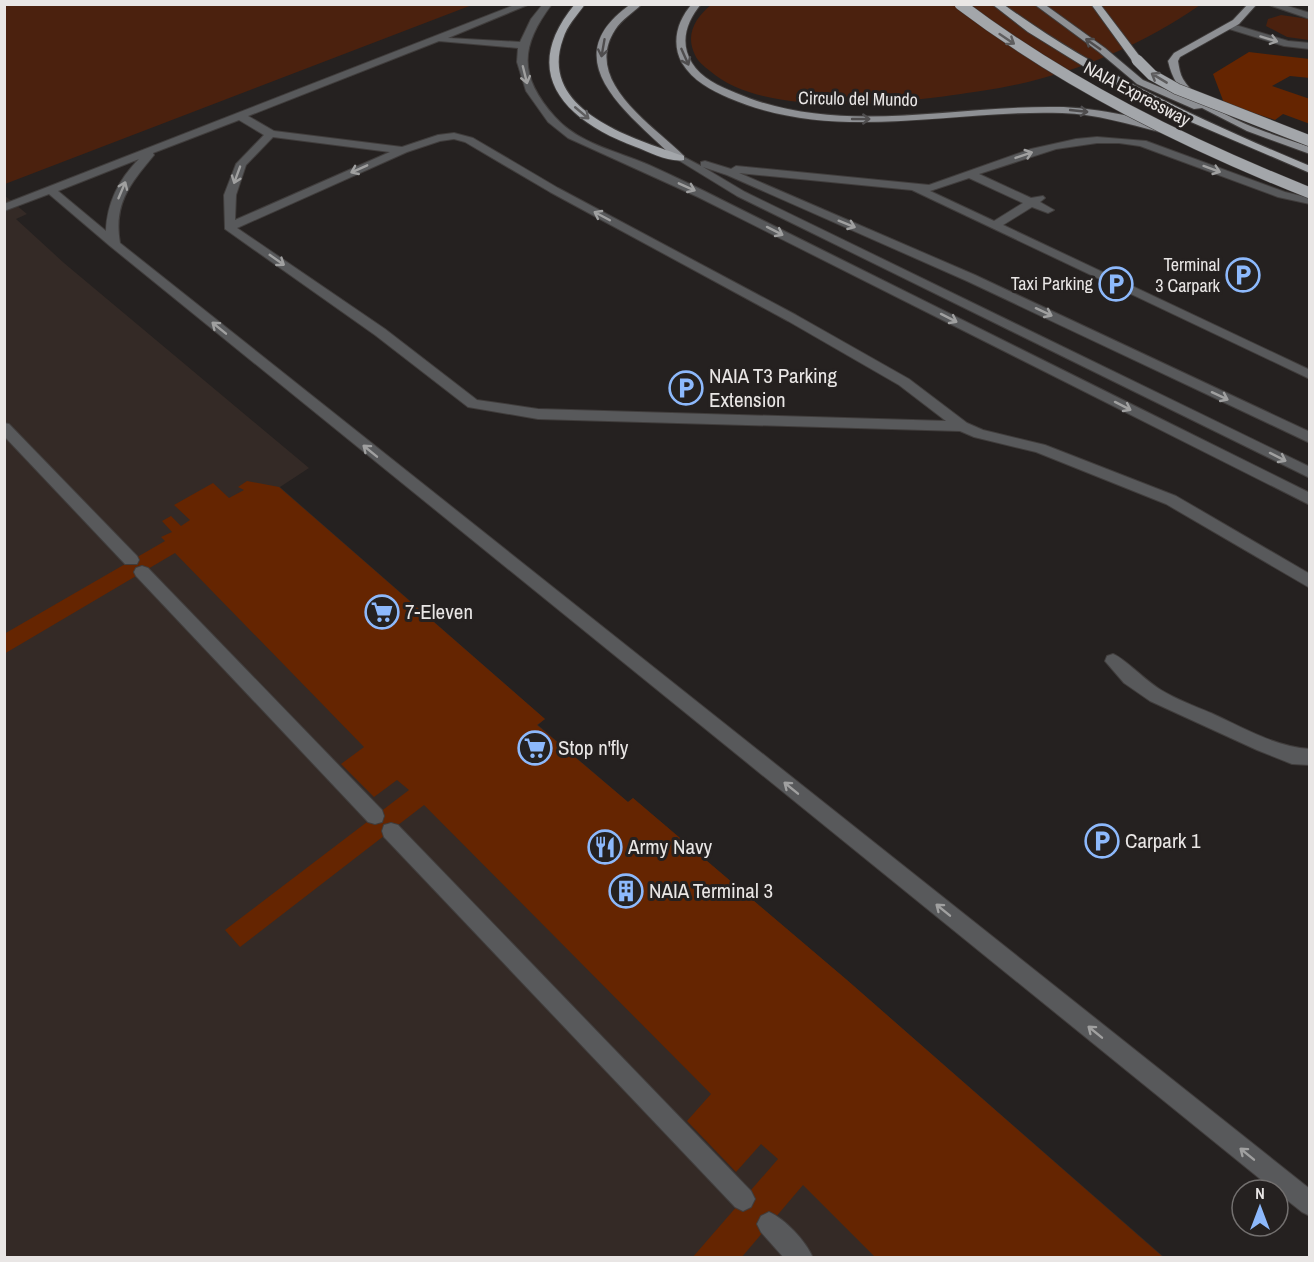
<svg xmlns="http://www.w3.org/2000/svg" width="1314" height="1262" font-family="'Archivo Narrow',sans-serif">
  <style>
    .built { fill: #342a26 }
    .green { fill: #4b210e }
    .building { fill: #652501 }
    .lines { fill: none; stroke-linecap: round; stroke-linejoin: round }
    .service-casing { stroke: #403d3c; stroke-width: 2 }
    .tertiary-casing { stroke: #403d3c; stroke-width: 2 }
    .primary-casing { stroke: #403d3c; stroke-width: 2 }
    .motorway-casing { stroke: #403d3c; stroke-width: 2 }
    .service { fill: #58595b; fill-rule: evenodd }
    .tertiary { fill: #58595b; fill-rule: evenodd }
    .primary { fill: #8e9094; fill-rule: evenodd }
    .motorway { fill: #a3a6aa; fill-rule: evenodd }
    .motorway-bridge-casing { stroke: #403d3c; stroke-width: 12; stroke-linecap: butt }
    .motorway-bridge { stroke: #a3a6aa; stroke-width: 11 }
    .oneway { stroke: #5e5d5e }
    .oneway2 { stroke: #a0a0a0 }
    .oneway3 { stroke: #4f4d4e }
    .labels { text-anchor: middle; stroke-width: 6; stroke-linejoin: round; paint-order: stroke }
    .far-street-label { font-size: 18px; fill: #e9e6e5; stroke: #252120 }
    .far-poi-label { font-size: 18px; fill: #e9e6e5; stroke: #252120; text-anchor: end }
    .poi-label { font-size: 21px; fill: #e9e6e5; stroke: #252120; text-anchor: start }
  </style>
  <rect width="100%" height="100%" fill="#252120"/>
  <path class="built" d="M4,195l23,19 -11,5 48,44 245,205 -29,19 265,232 -7,6 90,77 5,-4 214,182 317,277h-1159z"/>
  <path class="green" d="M5,4h467v1l-467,179z
    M711,5h489c-64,45 -142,75 -219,86 -71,11 -214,30 -271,-20 -6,-5 -12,-9 -15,-16 -10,-20 0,-37 16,-50z
    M1281,15l28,4v21l-22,-3 -21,-11 2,-7z"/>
  <path class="building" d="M1249,52l61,7v19l-20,-2 -18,10 38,13v25l-27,-10 -8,6 -51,-17 -11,-29z
    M247,481l32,6 266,232 -8,6 91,77 5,-4 214,182 317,278h-288l-73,-73 -62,73h-49l86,-99 -17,-15 -25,28 -49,-51 24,-27 -287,-289 -184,142 -15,-17 184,-140 -12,-10 -23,17 -33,-33 23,-17 -189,-194 -171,101v-20l161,-93 -4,-4 11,-5 -10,-11 9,-5 10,10 9,-6 -16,-15 39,-22 16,15 15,-8 -6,-3z"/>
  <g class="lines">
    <g class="service-casing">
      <path id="service" d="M517,4h13l-82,34 72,4 11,-23 12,-15h9c-32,42 -34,72 3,113 24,27 62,34 94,48 24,11 48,22 71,34 196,98 393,196 590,294v12l-612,-308 -130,-59 -20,-16 -22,-31 -9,-29 1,-14 -79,-7 -191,75 26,15 128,16 36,-12 16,-2 19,5 85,50 238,127 113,64 58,44 16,7 62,15 131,51 134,78v14l-144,-84 -130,-52 -62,-15 -14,-6 -422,-12 -70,-12 -93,-72 -150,-106 -1,-34 12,-31 28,-29 -25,-15 -86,33 1,2c-23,28 -41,48 -34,88l1190,946v27l-8,-4 -24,-19v-3h-4l-1164,-944 -61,-52 -45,17v-7zM273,137l117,15 -155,68 1,-25 10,-30zM454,139l11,3 85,50 238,129 111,64 47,36 -408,-12 -61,-9 -92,-71 -148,-101 170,-76 33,-11zM139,159c-20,20 -32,44 -33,72l-48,-40z
        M1097,137l49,4 139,51 25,6v6l-32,-7 -138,-51 -21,-3h-22l-41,6 -77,25 52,24 12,-2 2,2 -5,4 14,8 -6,3 -16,-6 -29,18 307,145v9l-398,-189 -173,-17 236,102 335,157v11l-343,-162 -240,-106 -24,-8 42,25 565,275v11l-573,-282 -62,-38 5,-3 21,11v-4l4,-1 26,8 5,-3 193,19 102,-36 45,-10zM969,178l54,25 -29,18 -64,-30z
        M4,423l5,1 128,132 2,4 -2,4h-12l-121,-128z
        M142,566l6,2 234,242 2,6 -2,6 -7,2 -7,-2 -232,-246 -2,-4 2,-4z
        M1113,654c11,4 34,28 48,36 15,9 33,16 50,23 31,14 64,34 99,36v16l-18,-1 -35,-14 -107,-49 -26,-18 -19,-22 2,-5z
        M391,823l7,2 353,366 4,8 -4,8 -8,4 -8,-4 -351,-370 -2,-6 2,-6z
        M769,1212c16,7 37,29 44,46h-29l-23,-26 -4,-8 4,-8z"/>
    </g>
    <g class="tertiary-casing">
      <path id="tertiary" d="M1266,4h15l29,9v6z
        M1229,23l59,18 22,2v6l-26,-3 -58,-18 -2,-2z"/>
    </g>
    <g class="primary-casing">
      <path id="primary" d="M631,4h11c-9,9 -20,15 -27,26 -33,51 38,95 69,126v4h-8c-42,-43 -127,-99 -45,-156z
        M692,4h9c-14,17 -22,38 -9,59 9,15 27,23 44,30 102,44 216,12 323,14 22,0 91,9 106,22l-5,3c-32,-8 -64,-18 -98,-19 -112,-4 -226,31 -333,-15 -18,-8 -36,-17 -47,-35 -11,-20 -5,-42 10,-59z
        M1034,4h10l61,44 38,32 50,21c-14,-11 -21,-23 -25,-40l6,-8 59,-33 15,-16h9l-18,20 -59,33 -2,4c1,6 2,13 5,18 22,36 89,55 127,68v7l-63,-23 -45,-23 -8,1 -57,-25 -38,-32z"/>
    </g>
    <g class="motorway-casing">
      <path id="motorway" d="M575,4h10c-8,12 -18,21 -22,35 -26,72 72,100 121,117v4c-14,3 -35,-8 -48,-13 -70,-26 -119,-73 -61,-143z
        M992,4h11c95,69 199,117 307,162v7l-126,-54 -80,-40 -76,-47z
        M1091,4h9l41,54v4h-8z"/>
    </g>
    <use href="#service" class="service"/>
    <use href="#tertiary" class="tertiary"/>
    <use href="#primary" class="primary"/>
    <use href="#motorway" class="motorway"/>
    <g class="motorway-bridge-casing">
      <path id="motorway-bridge" d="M960,4c107,81 225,139 350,189
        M1137,60l15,15 25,14 133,52"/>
    </g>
    <use href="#motorway-bridge" class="motorway-bridge"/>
  </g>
  <defs><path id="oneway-shaft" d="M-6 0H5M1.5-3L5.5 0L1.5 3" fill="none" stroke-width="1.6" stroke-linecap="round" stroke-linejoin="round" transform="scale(1.5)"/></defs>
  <g class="oneway">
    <use href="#oneway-shaft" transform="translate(1007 39) rotate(34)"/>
    <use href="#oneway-shaft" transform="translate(1159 78) rotate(-149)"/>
    <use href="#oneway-shaft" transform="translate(582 113) rotate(40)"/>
  </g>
  <g class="oneway2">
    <use href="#oneway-shaft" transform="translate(1269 39) rotate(17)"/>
    <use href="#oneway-shaft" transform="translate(525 75) rotate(76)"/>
    <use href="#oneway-shaft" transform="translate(1024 155) rotate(-19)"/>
    <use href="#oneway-shaft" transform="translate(359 169) rotate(156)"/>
    <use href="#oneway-shaft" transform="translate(1212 169) rotate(20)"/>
    <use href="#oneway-shaft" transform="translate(237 175) rotate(110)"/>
    <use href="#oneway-shaft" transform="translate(687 187) rotate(24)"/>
    <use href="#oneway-shaft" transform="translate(122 190) rotate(-67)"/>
    <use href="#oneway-shaft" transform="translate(602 216) rotate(-152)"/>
    <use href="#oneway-shaft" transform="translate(847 224) rotate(22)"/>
    <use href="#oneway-shaft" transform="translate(775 231) rotate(27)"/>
    <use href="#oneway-shaft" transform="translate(277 260) rotate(35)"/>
    <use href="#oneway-shaft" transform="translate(1044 312) rotate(25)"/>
    <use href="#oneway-shaft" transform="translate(949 318) rotate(27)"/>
    <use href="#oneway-shaft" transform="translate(219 328) rotate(-141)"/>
    <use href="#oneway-shaft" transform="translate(1220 396) rotate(25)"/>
    <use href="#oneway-shaft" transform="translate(1123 406) rotate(27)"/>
    <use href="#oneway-shaft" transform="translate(370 451) rotate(-141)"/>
    <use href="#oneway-shaft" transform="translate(1278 457) rotate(27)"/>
    <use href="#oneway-shaft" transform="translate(791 788) rotate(-141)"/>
    <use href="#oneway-shaft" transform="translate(943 910) rotate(-141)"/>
    <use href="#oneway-shaft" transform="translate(1095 1032) rotate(-141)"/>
    <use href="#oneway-shaft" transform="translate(1247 1154) rotate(-141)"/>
  </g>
  <g class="oneway3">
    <use href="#oneway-shaft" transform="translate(1093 44) rotate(-145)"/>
    <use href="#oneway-shaft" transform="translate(603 48) rotate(100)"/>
    <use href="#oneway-shaft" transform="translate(685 57) rotate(66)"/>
    <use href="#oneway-shaft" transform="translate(1079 111) rotate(6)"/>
    <use href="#oneway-shaft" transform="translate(861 119)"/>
  </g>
  <defs>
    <g id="parking-ring" transform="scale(1.725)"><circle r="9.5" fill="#252120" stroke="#8db9fc" stroke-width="1.5"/><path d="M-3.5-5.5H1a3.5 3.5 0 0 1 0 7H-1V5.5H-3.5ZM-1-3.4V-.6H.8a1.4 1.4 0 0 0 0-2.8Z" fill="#8db9fc"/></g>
    <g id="supermarket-ring" transform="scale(1.725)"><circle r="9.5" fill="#252120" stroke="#8db9fc" stroke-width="1.5"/><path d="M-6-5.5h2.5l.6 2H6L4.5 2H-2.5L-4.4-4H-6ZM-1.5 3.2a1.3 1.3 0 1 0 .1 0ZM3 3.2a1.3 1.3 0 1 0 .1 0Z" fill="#8db9fc"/></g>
    <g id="restaurant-ring" transform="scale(1.725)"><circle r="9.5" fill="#252120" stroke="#8db9fc" stroke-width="1.5"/><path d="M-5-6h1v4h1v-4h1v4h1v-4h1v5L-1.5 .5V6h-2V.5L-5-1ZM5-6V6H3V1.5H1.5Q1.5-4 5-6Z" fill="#8db9fc"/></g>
    <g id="building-ring" transform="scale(1.725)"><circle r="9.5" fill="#252120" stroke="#8db9fc" stroke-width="1.5"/><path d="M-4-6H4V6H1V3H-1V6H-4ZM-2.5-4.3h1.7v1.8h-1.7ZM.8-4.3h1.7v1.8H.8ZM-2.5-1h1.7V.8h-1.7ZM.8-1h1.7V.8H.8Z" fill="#8db9fc"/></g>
  </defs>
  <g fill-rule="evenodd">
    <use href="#parking-ring" x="1243" y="275"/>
    <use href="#parking-ring" x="1116" y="284"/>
    <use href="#parking-ring" x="686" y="388"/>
    <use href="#supermarket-ring" x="382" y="612"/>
    <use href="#supermarket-ring" x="535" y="748"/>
    <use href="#parking-ring" x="1102" y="841"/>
    <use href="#restaurant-ring" x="605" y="847"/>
    <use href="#building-ring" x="626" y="891"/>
  </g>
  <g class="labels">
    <g class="far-street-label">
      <text transform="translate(1137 94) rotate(28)" y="6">NAIA Expressway</text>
      <text transform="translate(858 99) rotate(1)" y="6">Circulo del Mundo</text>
    </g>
    <g class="far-poi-label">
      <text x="1220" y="271">Terminal<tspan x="1220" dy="21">3 Carpark</tspan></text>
      <text x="1093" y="290">Taxi Parking</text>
    </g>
    <g class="poi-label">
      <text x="709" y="383">NAIA T3 Parking<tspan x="709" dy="24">Extension</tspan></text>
      <text x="405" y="619">7-Eleven</text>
      <text x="558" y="755">Stop n'fly</text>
      <text x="1125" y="848">Carpark 1</text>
      <text x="628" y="854">Army Navy</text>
      <text x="649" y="898">NAIA Terminal 3</text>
    </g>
  </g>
  <rect width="1314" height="1262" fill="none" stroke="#e9e6e5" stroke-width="12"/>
  <g transform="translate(1260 1208)"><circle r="28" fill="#252120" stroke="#73706f" stroke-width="1.5"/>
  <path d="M0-4.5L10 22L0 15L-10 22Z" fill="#8db9fc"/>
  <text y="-9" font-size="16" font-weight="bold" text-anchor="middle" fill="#e9e6e5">N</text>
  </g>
</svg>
